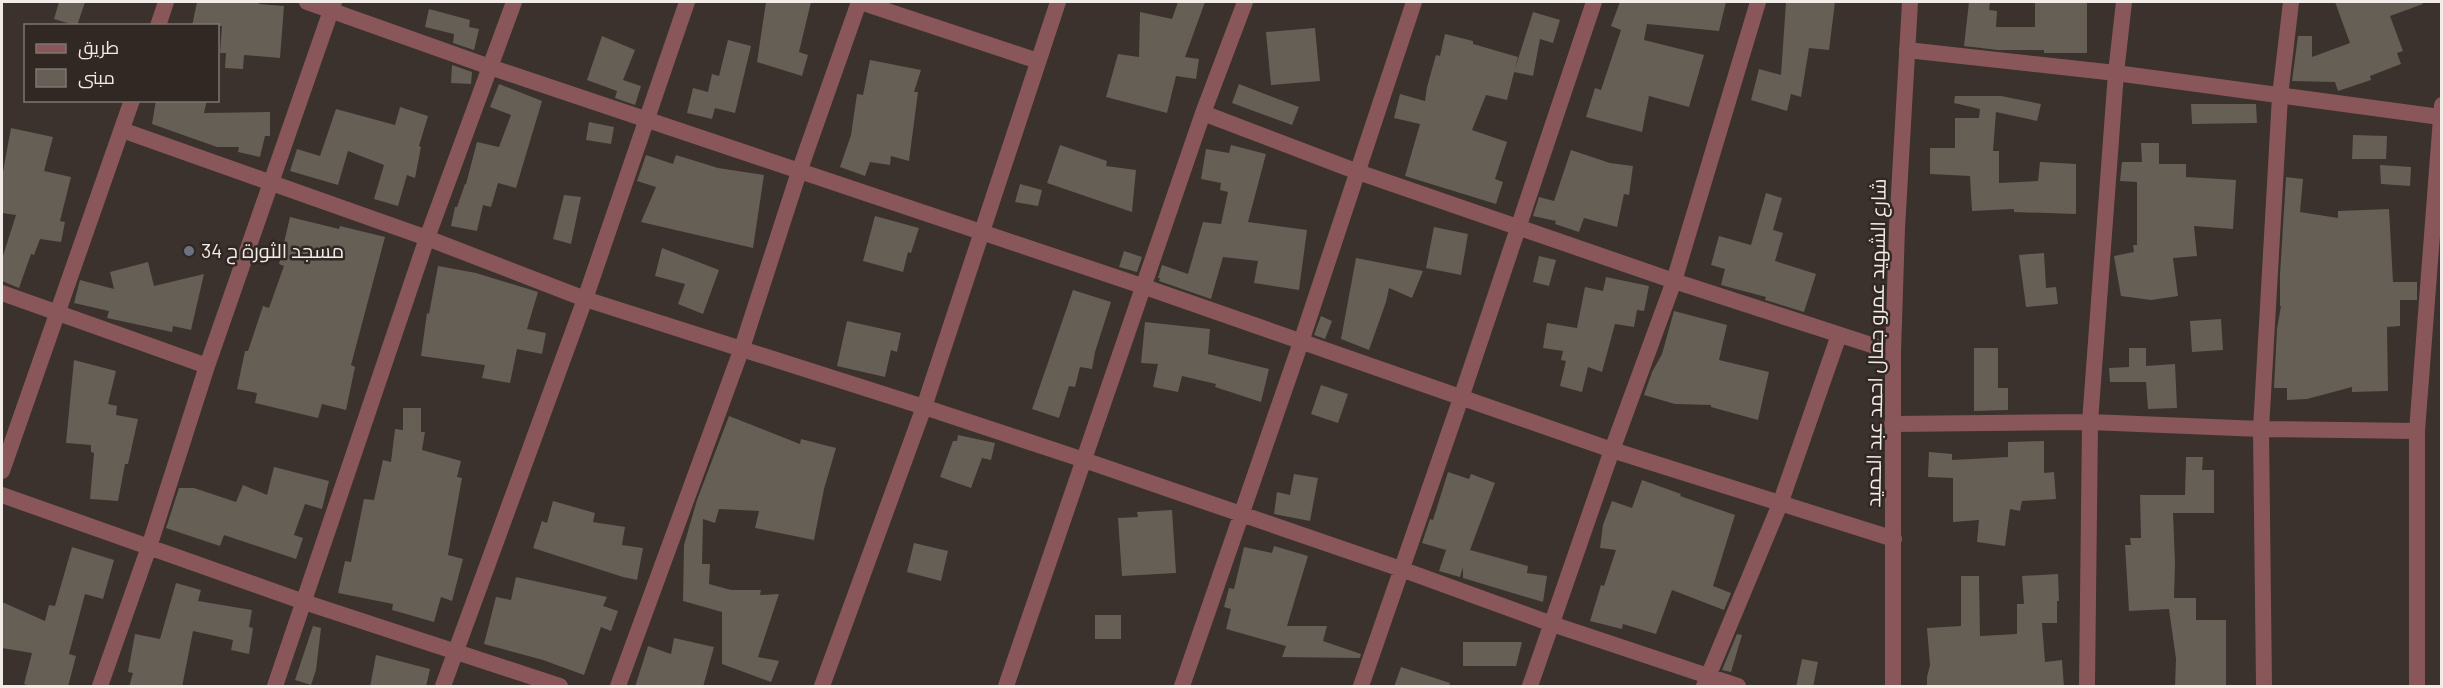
<svg xmlns="http://www.w3.org/2000/svg" width="2443" height="688" font-family="Barlow,Cairo,sans-serif">
  <style>
    .building { fill: #665f56 }
    .lines { fill: none; stroke-linecap: round; stroke-linejoin: round }
    .minor { stroke: #895759; stroke-width: 16 }
    .tertiary { stroke: #895759; stroke-width: 16 }
    .worship-dot { fill: #6b7280; stroke: #312723; stroke-width: 2 }
    .labels { text-anchor: middle; stroke-width: 5; stroke-linejoin: round; paint-order: stroke }
    .poi-label { font-size: 20px; fill: #f2ece9; stroke: #312723; text-anchor: start }
    .street-label { font-size: 20px; fill: #f2ece9; stroke: #312723 }
  </style>
  <rect width="100%" height="100%" fill="#3b312d"/>
  <path class="building" d="M59,2h26l-8,24 -23,-7z
    M197,2h62v2l25,2 -4,52 -36,-3 -1,14 -18,-1 1,-15h-6l2,-27h-30z
    M766,2h45l-12,50 9,3 -6,21 -45,-14z
    M1178,2h27l-20,55 14,2 -3,20 -20,-3 -9,37 -61,-16 12,-43 21,3 1,-45 32,7z
    M1620,2h106l-7,29 -72,-7 -3,16 60,15 -15,52 -40,-11 -7,36 -56,-15 9,-29 6,2 20,-60 -10,-4z
    M1786,2h49l-6,48 -20,-2 -8,49 -10,-3 -4,17 -36,-11 8,-31 22,6z
    M1969,2h21l-1,8 8,1 -1,16h39v-25h52v51h-43v-3h-46l-34,-4z
    M2335,2h87l1,2 -33,12 13,35 -6,2 4,11 -31,12 1,4 -33,11 -3,-9 -43,-1 6,-45h14v21l38,-14z
    M429,9l41,11 -1,7 10,2 -5,21 -21,-7 1,-9 -29,-7z
    M1533,12l27,8 -7,23 -13,-4 -7,37 -19,-4z
    M1315,28l5,53 -49,4 -5,-53z
    M1445,34l28,7v3l45,13 -11,43 -21,-5 -14,35 35,12 -12,37 8,3 -7,22 -91,-28 15,-52 -26,-6 6,-24 25,7 2,-14 9,-32 4,1z
    M602,36l33,14 -12,30 18,6 -6,19 -20,-7 2,-7 -30,-11z
    M728,40l23,6 -16,67 -20,-5 -3,11 -25,-6 6,-25 15,4 4,-18 7,2z
    M870,60l51,10 -7,22h4l-9,69 -18,-5 -1,9 -20,-3 -5,14 -25,-9 11,-32 6,-41 6,1z
    M452,65l20,7 -1,12 -20,-1z
    M499,84l43,17 -26,87 -18,-5 -7,24 -8,-2 -6,26 -26,-5 4,-19h2l8,-23h1l11,-42 22,5 12,-32 -21,-8z
    M1239,84l60,23 -7,18 -60,-22z
    M1955,96h46l40,8 -4,17 -41,-9 -3,39h6v32l39,-2 2,-19 36,2v50l-62,-2v-3l-42,2 -2,-35 -40,-2v-26h25v-30h24l1,-9 -26,-6z
    M156,100h51l-3,13 66,-1v24h-5l-5,21 -22,-5 1,-5h-22l-65,-23z
    M2191,104h65l1,19 -65,1z
    M400,107l28,9 -9,30 2,1 -6,31 -8,-3 -9,31 -24,-7 10,-34 -36,-14 -10,34 -48,-14 7,-22 23,7 16,-47 59,16z
    M589,122l25,5 -3,17 -25,-4z
    M11,128l42,9 -9,34 27,6 -11,44 5,1 -4,20 -21,-3 -6,16 -3,-1 -12,34 -17,-7v-22l14,-44 -14,-2v-36z
    M2353,135l34,1 -1,23h-34z
    M2141,143h18v21h27v13l50,3 -3,49 -39,-3 3,30 -24,2 5,38 -27,4 -30,-4 -7,-40 20,-4 -1,-7h4v-63l-17,-1 2,-19h20z
    M1060,145l47,16 -1,5 30,4 -4,42 -85,-29z
    M1231,145l35,9 -18,68 59,8 -8,60 -45,-7 4,-22 -35,-4 -12,42 -52,-18 1,-3h-2l4,-13 26,9 15,-52 18,2 7,-32 -8,-2 1,-7 -20,-4 5,-30 23,4z
    M1571,150l39,13 23,3 -4,29 -5,-1 -7,33 -33,-9 -5,14 -24,-8 1,-3 -23,-5 6,-19 15,4z
    M646,155l27,9 3,-9 42,13 46,7 -11,73 -112,-26 15,-35 -19,-6z
    M2380,165l31,2 -1,19 -29,-2z
    M2286,177l17,2 -3,33 38,6v-7l51,-2 4,73h24v18h-17v26l-13,1 1,64 -36,1v-5l-45,12 -20,1v-12h-13l3,-59 4,-23h-1v-31z
    M1020,184l22,6 -4,16 -23,-4z
    M1766,193l16,5 -9,32 10,3 -8,28 41,13 -12,38 -39,-12 1,-3 -45,-12 4,-16 -14,-4 8,-29 32,9z
    M564,195l17,2 -10,47 -18,-5z
    M875,216l44,12 -8,25 -3,-1 -5,20 -40,-11z
    M290,217l49,12 1,-3 45,11 -34,128 4,2 -9,43 -24,-6 -4,14 -63,-15 2,-10 -20,-4 8,-38h3l15,-45 6,2 15,-42 -5,-2z
    M1434,227l34,7 -7,41 -35,-7z
    M662,248l57,22 -16,44 -25,-10 7,-20 -30,-8z
    M1124,251l18,6 -5,15 -18,-5z
    M2044,253l2,35 10,-1 2,17 -32,3 -7,-52z
    M1539,256l17,4 -7,26 -16,-4z
    M1356,258l67,13 -11,27 -23,-10 -3,14 -17,48 -28,-11z
    M148,262l6,24 50,-12 -13,56 -18,-4 -1,6 -65,-14 2,-7 -35,-8 6,-23 34,9 -4,-17z
    M438,266l38,7 62,19 -11,37 19,4 -4,21 -25,-5 -7,34 -28,-5 3,-13 -64,-9 6,-43 2,1z
    M1606,277l43,9 -5,25 -7,-1 -3,17 -19,-3 -13,48 -14,-5 -6,25 -22,-6 6,-25 -5,-1 2,-9 -20,-3 4,-25 30,5 8,-41 18,4z
    M1073,290l38,12 -16,50 -3,17 -12,-2 -5,20 -6,-1 -10,32 -27,-9z
    M1674,311l53,14 -8,35 50,12 -11,48 -47,-13v-2l-36,-1 -31,-9 8,-23 10,-18z
    M1321,316l11,5 -7,18 -11,-4z
    M2221,319l2,31 -31,2 -2,-31z
    M847,321l54,12 -4,19 -6,-2 -6,27 -48,-11z
    M1145,322l65,7 -2,25 61,15 -8,33 -46,-15 1,-3 -34,-8 -4,16 -25,-5 5,-23 -17,-1z
    M1974,348h24v40h10v22l-34,1z
    M2129,348h17v18l29,-2 2,44 -29,1 -2,-27h-36l-1,-14 20,-1z
    M74,360l42,11 -8,33 9,2 -1,9 22,4 -10,45h-3l-7,37 -28,-2 4,-46 -3,-1v-7l-25,-2z
    M1321,385l27,9 -10,29 -27,-9z
    M403,408h18v24h4l-3,18 39,11 -4,16 5,1 -14,77 15,4 -11,42 -11,-4 -7,25 -42,-12 1,-6 -55,-11 7,-32 6,1 13,-63 10,1 9,-40 8,2 4,-33 8,1z
    M729,416l71,28 1,-5 35,9 -12,41 -10,51 -59,-12 4,-17 -40,-2 -4,14 -12,-4 -1,45h8l-1,20 22,6h30l-1,5 19,-1 -21,63 21,4 -8,21 -49,-18v-52l-39,-11 1,-56 13,-45z
    M958,435l37,8 -4,17 -9,-2 -11,30 -31,-11 13,-36h4z
    M2044,441v32l10,-1 2,27 -34,2 -2,10 -10,-2 -5,37 -28,-4 2,-22 -26,2v-44l-25,-1 1,-25 23,2v6l56,-3v-15z
    M2186,457h17l-1,13h12v43h-41l2,50 -1,35h22v22h30v67h-51l1,-28 -7,-50 -40,2 -4,-66h6l-1,-7h11l-1,-43h45z
    M274,467l55,14 -7,28 -17,-5 -11,31 9,3 -7,21 -72,-24 -4,11 -54,-18 13,-40h15l42,14 7,-17 24,10z
    M1448,472l21,7 2,-5 24,9 -25,67 58,16 -1,7 20,3 -4,26 -80,-24v-11l-3,10 -21,-6 7,-21 -24,-7 8,-24 3,1z
    M1294,474l24,4 -8,43 -36,-7 3,-22 13,3z
    M1642,480l39,14 -1,2 55,19 -22,71 18,7 -7,17 -52,-20 -16,44 -33,-10 -1,5 -32,-8 11,-36 3,1 12,-36 -16,-2 3,-23 9,-24 20,7z
    M553,501l42,12 -2,9 32,5 -3,18 21,3 -6,32 -14,-3 -90,-29 9,-27 5,2z
    M1172,510l4,63 -54,3 -4,-58 20,-1 -1,-5z
    M914,543l34,8 -7,30 -34,-9z
    M1274,546l34,10 -21,70h40l-4,15 38,13 -1,4 -78,-1 4,-11 -60,-17 5,-20 -7,-2 5,-19 5,1 10,-42 28,6z
    M72,547l42,13 -11,39 -18,-5 -16,60 7,2 -8,31h-34l-10,-3 8,-31 -30,-5v-46l43,19 4,-16 6,1z
    M2058,574l1,27h-2v22h-15l3,39 17,-2 2,27h-137v-10l3,-12 -3,-37 34,-2v-50h18l1,60 37,-2v-30h7l-2,-28z
    M516,577l91,20 -4,9 15,5 -7,20 -10,-4 -17,48 -41,-15 -59,-16 12,-47 15,3z
    M176,583l25,7 -3,11 54,9 -3,17 4,1 -4,26 -18,-4 2,-10 -40,-9 -11,56h-53l4,-14 -5,-1 7,-38 25,5z
    M1095,615h26v24h-26z
    M313,626l8,2 -5,42 -5,15 -16,-5z
    M1737,634l5,1 -11,37 -9,-2z
    M674,638l40,9 -11,40h-68l13,-41 23,8z
    M1463,642h59l-6,24h-53z
    M376,655l54,14 -4,18h-56z
    M1802,659l16,3 -5,25h-17z
    M1401,667l49,16 -1,4h-55z"/>
  <g class="lines">
    <path class="minor" d="M307,2l183,65 655,220 467,163 282,89
      M860,2l178,59
      M158,26l8,-24
      M1907,50l209,23 324,44
      M1203,113l155,59 316,109 219,71
      M122,130l305,108 158,61 339,108 160,53 317,109 151,55 186,62
      M2,293l205,73
      M1892,424l198,-2 171,7 156,2
      M2,471l130,-371
      M2,495l302,107 256,84
      M100,686l49,-139 58,-181 127,-364
      M275,686l152,-448 87,-236
      M443,686l142,-387 102,-297
      M618,686l124,-338 57,-176 60,-170
      M822,686l102,-279 134,-405
      M1006,686l197,-573 42,-111
      M1182,686l119,-344 113,-340
      M1361,686l100,-288 133,-396
      M1530,686l82,-236 62,-169 84,-279
      M1704,686l76,-182 59,-169
      M2087,686l3,-264 26,-349 8,-71
      M2264,686l-3,-257 19,-333 11,-94
      M2417,686v-255l25,-326"/>
    <path class="tertiary" d="M1893,686v-334l4,-124 13,-226"/>
  </g>
  <circle class="worship-dot" cx="189" cy="251" r="6"/>
  <g class="labels">
    <g class="poi-label">
      <text x="201" y="258">مسجد الثورة ح 34</text>
    </g>
    <g class="street-label">
      <text transform="translate(1876 343) rotate(-89)" y="7">شارع الشهيد عمرو جمال احمد عبد الحميد</text>
    </g>
  </g>
  <rect width="2443" height="688" fill="none" stroke="#f2ece9" stroke-width="6"/>
  <rect x="24" y="24" width="195" height="78" fill="#312723" stroke="#7e7672" stroke-width="1.5"/>
  <rect x="36" y="44" width="30" height="9" fill="#895759" stroke="#7e7672" stroke-width="1.5"/>
  <text x="78" y="54" font-size="18" fill="#f2ece9">طريق</text>
  <rect x="36" y="69" width="30" height="18" fill="#665f56" stroke="#7e7672" stroke-width="1.5"/>
  <text x="78" y="84" font-size="18" fill="#f2ece9">مبنى</text>
</svg>
